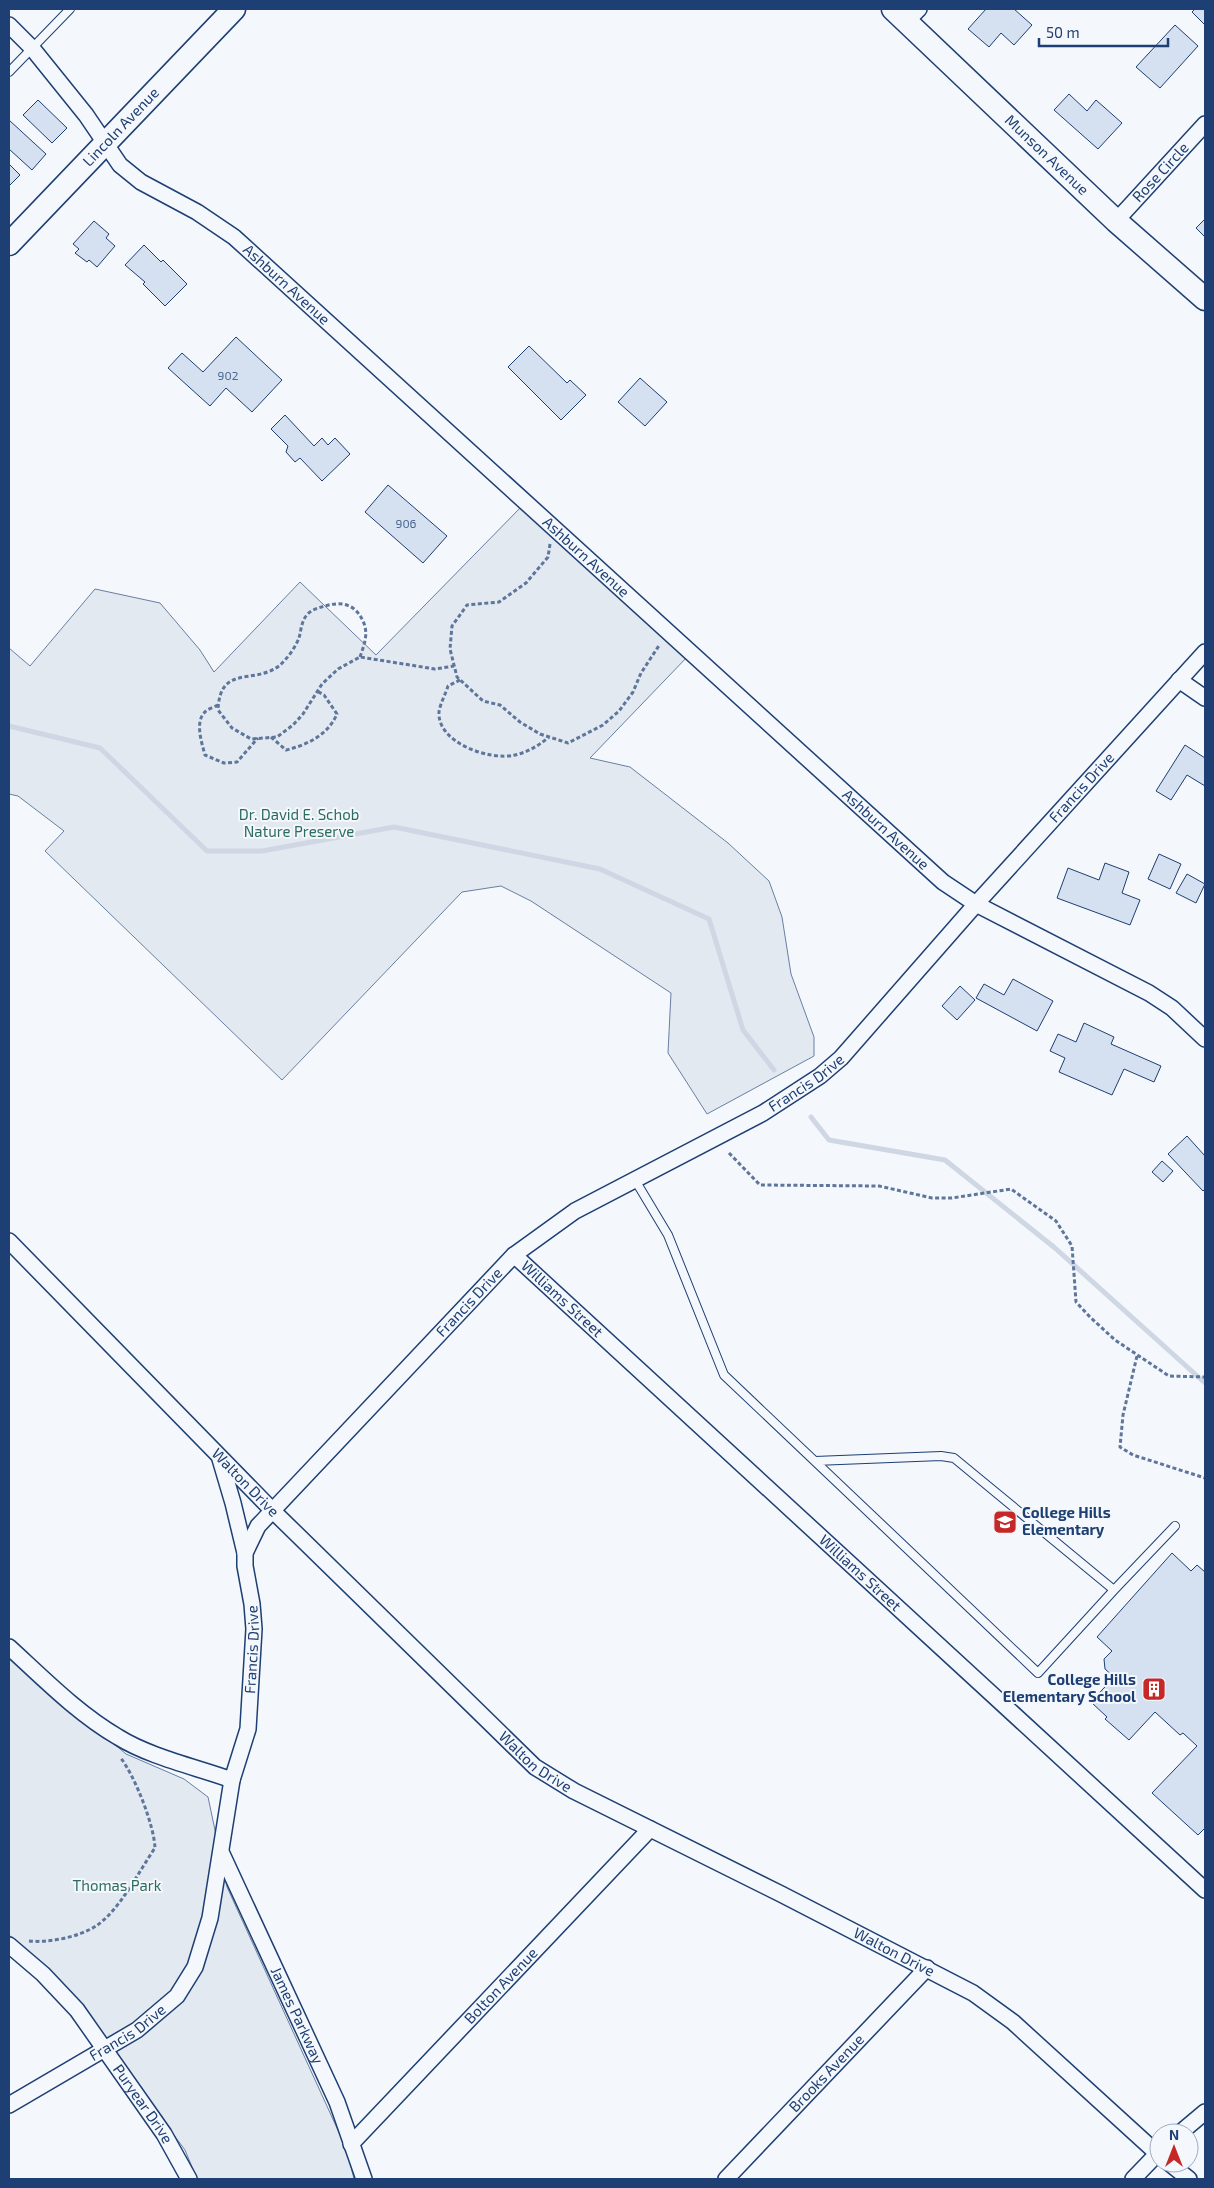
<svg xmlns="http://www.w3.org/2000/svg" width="1214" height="2188" font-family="'Exo 2',sans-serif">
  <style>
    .green { fill: #e3e9f0; stroke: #687fa3 }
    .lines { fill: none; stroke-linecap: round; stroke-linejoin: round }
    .stream { stroke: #cfd7e4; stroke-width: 5 }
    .building { fill: #d5e0f0; stroke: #1d3f73 }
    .lane-casing { stroke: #1d3f73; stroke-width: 10 }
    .street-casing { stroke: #1d3f73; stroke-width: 18 }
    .secondary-casing { stroke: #1d3f73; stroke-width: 25 }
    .path { stroke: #5e769c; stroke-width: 3; stroke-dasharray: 4 2.5; stroke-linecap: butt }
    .lane { stroke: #f4f7fb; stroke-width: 8 }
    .street { stroke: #f4f7fb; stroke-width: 15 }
    .secondary { stroke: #f4f7fb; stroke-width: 22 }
    .labels { text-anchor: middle; stroke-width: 4; stroke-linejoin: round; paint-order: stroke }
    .number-label { font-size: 12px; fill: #4b6792 }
    .street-label { font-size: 15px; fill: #1d3f73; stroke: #f4f7fb }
    .park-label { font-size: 15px; fill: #2c6c60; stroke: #f4f7fb }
    .poi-label { font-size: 15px; font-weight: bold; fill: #1d3f73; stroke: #f4f7fb; text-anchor: start }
  </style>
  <rect width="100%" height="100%" fill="#f4f7fb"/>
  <path class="green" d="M525,503l165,151 -100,104 40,9 98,76 41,38 13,36 9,57 23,63v19l-107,58 -39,-61 3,-60 -140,-92 -30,-15 -39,6 -180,188 -237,-229 19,-20 -46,-35 -9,-2v-146l21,18 65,-77 65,14 40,47 14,22 86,-90 76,73z
    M9,1656l117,98 58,25 24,18 19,90 120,263 7,29h-157l-12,-29 -129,-174 -47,-41z"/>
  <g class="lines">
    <path class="stream" d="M9,726l91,22 107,103h55l132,-24 206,42 109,50 34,111 31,40
      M811,1117l18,23 116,20 110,88 150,135"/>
  </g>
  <path class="building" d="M986,9h28l18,16 -18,20 -13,-12 -12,14 -21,-18z
    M1195,9h10v16l-13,-13z
    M1175,25l23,21 -38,42 -24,-21z
    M1069,94l18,17 9,-11 26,23 -24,26 -44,-39z
    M38,100l29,28 -15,15 -29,-28z
    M9,120l37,34 -14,16 -23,-21z
    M9,164l11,11 -11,11z
    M1205,219v18l-9,-9z
    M94,221l15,13 -3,4 9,8 -18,21 -8,-7 -2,2 -12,-9 4,-4 -6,-5z
    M144,245l17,17 2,-2 24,24 -22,22 -22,-22 2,-2 -20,-17z
    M236,337l46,43 -30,32 -26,-24 -16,18 -42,-38 14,-15 21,19z
    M529,346l38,37 3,-3 16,15 -25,25 -53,-53z
    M640,378l27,24 -22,24 -27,-24z
    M285,415l29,31 8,-8 6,7 7,-7 15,16 -28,27 -22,-23 -5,4 -9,-10 2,-6 -17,-17z
    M388,485l59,51 -24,27 -58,-51z
    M1185,745l20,13v28l-18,-11 -16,25 -15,-9z
    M1159,854l22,10 -11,25 -22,-10z
    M1105,863l24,9 -7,21 18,7 -10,25 -73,-27 11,-30 31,12z
    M1187,874l18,10 -9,19 -20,-10z
    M1013,979l40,22 -16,30 -61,-33 8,-14 20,11z
    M960,986l15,14 -18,20 -15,-14z
    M1084,1023l30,14 -3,7 50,22 -7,16 -30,-13 -12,26 -53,-23 6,-14 -15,-7 8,-17 18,8z
    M1187,1136l18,20v33l-2,2 -35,-37z
    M1162,1161l11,10 -10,11 -11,-10z
    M1172,1553l19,18 6,-6 8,7v256l-7,7 -46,-42 45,-47 -14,-13 -3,2 -25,-23 -26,28 -24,-21 2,-2 -16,-15 23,-25 -9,-8 -1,-10 8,-8 -15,-14z"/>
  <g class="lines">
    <g class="lane-casing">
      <path id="lane" d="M9,72l61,-63
        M635,1180l33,55 56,140 314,298 76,-83 -160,-132 -13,-2 -126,5
        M1114,1590l61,-64"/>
    </g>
    <g class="street-casing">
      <g id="street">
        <path d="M907,21l12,-12"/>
        <path id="s1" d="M9,25l23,23 54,67 34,50 21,17 56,30 37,25 709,645 33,22 173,89 23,15 33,31"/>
        <path id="s2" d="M1116,221l89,-97"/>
        <path d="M1179,680l26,18"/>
        <path id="s3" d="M9,1241l263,269 263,257 39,24 207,103 192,99 40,29 146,133"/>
        <path id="s4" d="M514,1255l691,635"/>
        <path d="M220,1459l13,44 12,50"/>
        <path d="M9,1647c34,31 68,66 109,90 32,20 78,30 114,43"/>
        <path id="s5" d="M222,1854l115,248 27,77"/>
        <path id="s6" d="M9,1945l34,29 34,36 87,124 25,45"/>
        <path id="s7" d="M9,2105l128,-75 40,-34 18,-29 15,-49 22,-138 16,-51 6,-100 -2,-25 -7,-38v-13l13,-27 256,-271 61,-44 188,-98 57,-37 21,-18 135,-154 229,-252"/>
        <path d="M1180,2133l25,-21"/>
        <path id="s8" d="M351,2144l299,-315"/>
        <path d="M1169,2163l20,16"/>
        <path id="s9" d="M726,2179l201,-211"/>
        <path d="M1133,2179l26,-27"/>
      </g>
    </g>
    <g class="secondary-casing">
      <g id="secondary">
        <path id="s10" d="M893,9l223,212 89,78"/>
        <path id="s11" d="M9,244l225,-235"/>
      </g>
    </g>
    <path class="path" d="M550,544l-2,13 -22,26 -27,19 -32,3 -15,21 -2,23 7,28 26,24 17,4 20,17 20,12 28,9 35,-18 16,-14 14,-19 8,-19 19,-29
      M360,657c4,-12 9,-23 3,-36 -8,-17 -21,-20 -38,-15 -7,2 -15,4 -19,10 -5,7 -5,15 -7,22 -4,10 -12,21 -20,28 -26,19 -59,-2 -61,44l14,18 19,11 26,-2 16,-12 10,-11 19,-30 16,-15 22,-12 75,12 19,-3
      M460,680l-12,6c-2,7 -8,18 -9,26 -2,31 51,49 76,43 13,-3 23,-9 34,-18
      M218,705c-4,2 -11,4 -14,8 -9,10 -2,31 1,42l19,8 13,-1 21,-24
      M271,737l15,13c21,-5 42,-15 51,-36l-13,-19 -7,-4
      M729,1153l31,32 119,1 53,12h20l59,-9 45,32 16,25 4,56 14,15 25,23 54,36 36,1
      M1137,1356l-14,59 -3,32 13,8 72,23
      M29,1941c20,2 50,-4 67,-15 24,-16 43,-55 59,-78 -1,-23 -20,-72 -35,-91"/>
    <use href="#lane" class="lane"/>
    <use href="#street" class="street"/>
    <use href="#secondary" class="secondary"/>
  </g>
  <defs>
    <g id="school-square" transform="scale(1.25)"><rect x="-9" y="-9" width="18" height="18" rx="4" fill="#c62828" stroke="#f4f7fb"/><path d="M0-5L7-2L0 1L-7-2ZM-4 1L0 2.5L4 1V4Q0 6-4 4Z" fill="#fff"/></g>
    <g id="building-square" transform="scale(1.25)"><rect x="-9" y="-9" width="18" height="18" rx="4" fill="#c62828" stroke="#f4f7fb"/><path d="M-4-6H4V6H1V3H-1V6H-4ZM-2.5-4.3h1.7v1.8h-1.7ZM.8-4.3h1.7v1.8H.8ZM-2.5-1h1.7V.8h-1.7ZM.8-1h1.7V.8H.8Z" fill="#fff"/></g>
  </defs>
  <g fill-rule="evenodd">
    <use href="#school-square" x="1005" y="1522"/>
    <use href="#building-square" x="1154" y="1689"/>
  </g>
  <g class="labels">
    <g class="number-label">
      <text x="228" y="380">902</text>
      <text x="406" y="528">906</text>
    </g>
    <g class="street-label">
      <text dy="5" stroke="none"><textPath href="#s11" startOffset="162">Lincoln Avenue</textPath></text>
      <text dy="5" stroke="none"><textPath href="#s10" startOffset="212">Munson Avenue</textPath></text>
      <text dy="5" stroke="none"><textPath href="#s2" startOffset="66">Rose Circle</textPath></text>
      <text dy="5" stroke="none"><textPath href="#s1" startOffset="385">Ashburn Avenue</textPath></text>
      <text dy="5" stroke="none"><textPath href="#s1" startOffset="790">Ashburn Avenue</textPath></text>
      <text dy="5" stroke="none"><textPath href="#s7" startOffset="1804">Francis Drive</textPath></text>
      <text dy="5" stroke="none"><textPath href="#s1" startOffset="1195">Ashburn Avenue</textPath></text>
      <text dy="5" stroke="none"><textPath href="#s7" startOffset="1399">Francis Drive</textPath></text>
      <text dy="5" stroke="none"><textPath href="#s4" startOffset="65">Williams Street</textPath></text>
      <text dy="5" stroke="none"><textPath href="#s7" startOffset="994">Francis Drive</textPath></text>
      <text dy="5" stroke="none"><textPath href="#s3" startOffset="338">Walton Drive</textPath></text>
      <text dy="5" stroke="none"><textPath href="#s4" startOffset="470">Williams Street</textPath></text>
      <text dy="5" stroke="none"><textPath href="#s7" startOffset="559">Francis Drive</textPath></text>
      <text dy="5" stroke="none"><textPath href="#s3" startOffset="741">Walton Drive</textPath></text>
      <text dy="5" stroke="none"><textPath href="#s3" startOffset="1148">Walton Drive</textPath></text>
      <text dy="5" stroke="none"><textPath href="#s8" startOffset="218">Bolton Avenue</textPath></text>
      <text dy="5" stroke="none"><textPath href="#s5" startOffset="178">James Parkway</textPath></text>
      <text dy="5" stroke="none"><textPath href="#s7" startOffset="139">Francis Drive</textPath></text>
      <text dy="5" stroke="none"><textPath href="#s9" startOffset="146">Brooks Avenue</textPath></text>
      <text dy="5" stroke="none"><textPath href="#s6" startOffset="209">Puryear Drive</textPath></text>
    </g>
    <g class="park-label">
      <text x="299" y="820">Dr. David E. Schob<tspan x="299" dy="17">Nature Preserve</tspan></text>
      <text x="117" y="1891">Thomas Park</text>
    </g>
    <g class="poi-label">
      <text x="1022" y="1518">College Hills<tspan x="1022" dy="17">Elementary</tspan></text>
      <text x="1136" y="1685" text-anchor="end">College Hills<tspan x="1136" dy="17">Elementary School</tspan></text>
    </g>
  </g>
  <rect width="1214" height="2188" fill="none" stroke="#1d3f73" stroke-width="20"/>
  <g transform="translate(1174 2148)"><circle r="24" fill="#f4f7fb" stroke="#9eadc5"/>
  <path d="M0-4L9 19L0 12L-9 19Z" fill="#c62828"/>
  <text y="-8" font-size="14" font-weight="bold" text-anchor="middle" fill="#1d3f73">N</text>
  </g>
  <path d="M1039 38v8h129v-8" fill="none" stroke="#1d3f73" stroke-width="2.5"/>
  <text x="1046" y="38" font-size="15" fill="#1d3f73" stroke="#f4f7fb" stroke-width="4" paint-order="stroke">50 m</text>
</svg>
